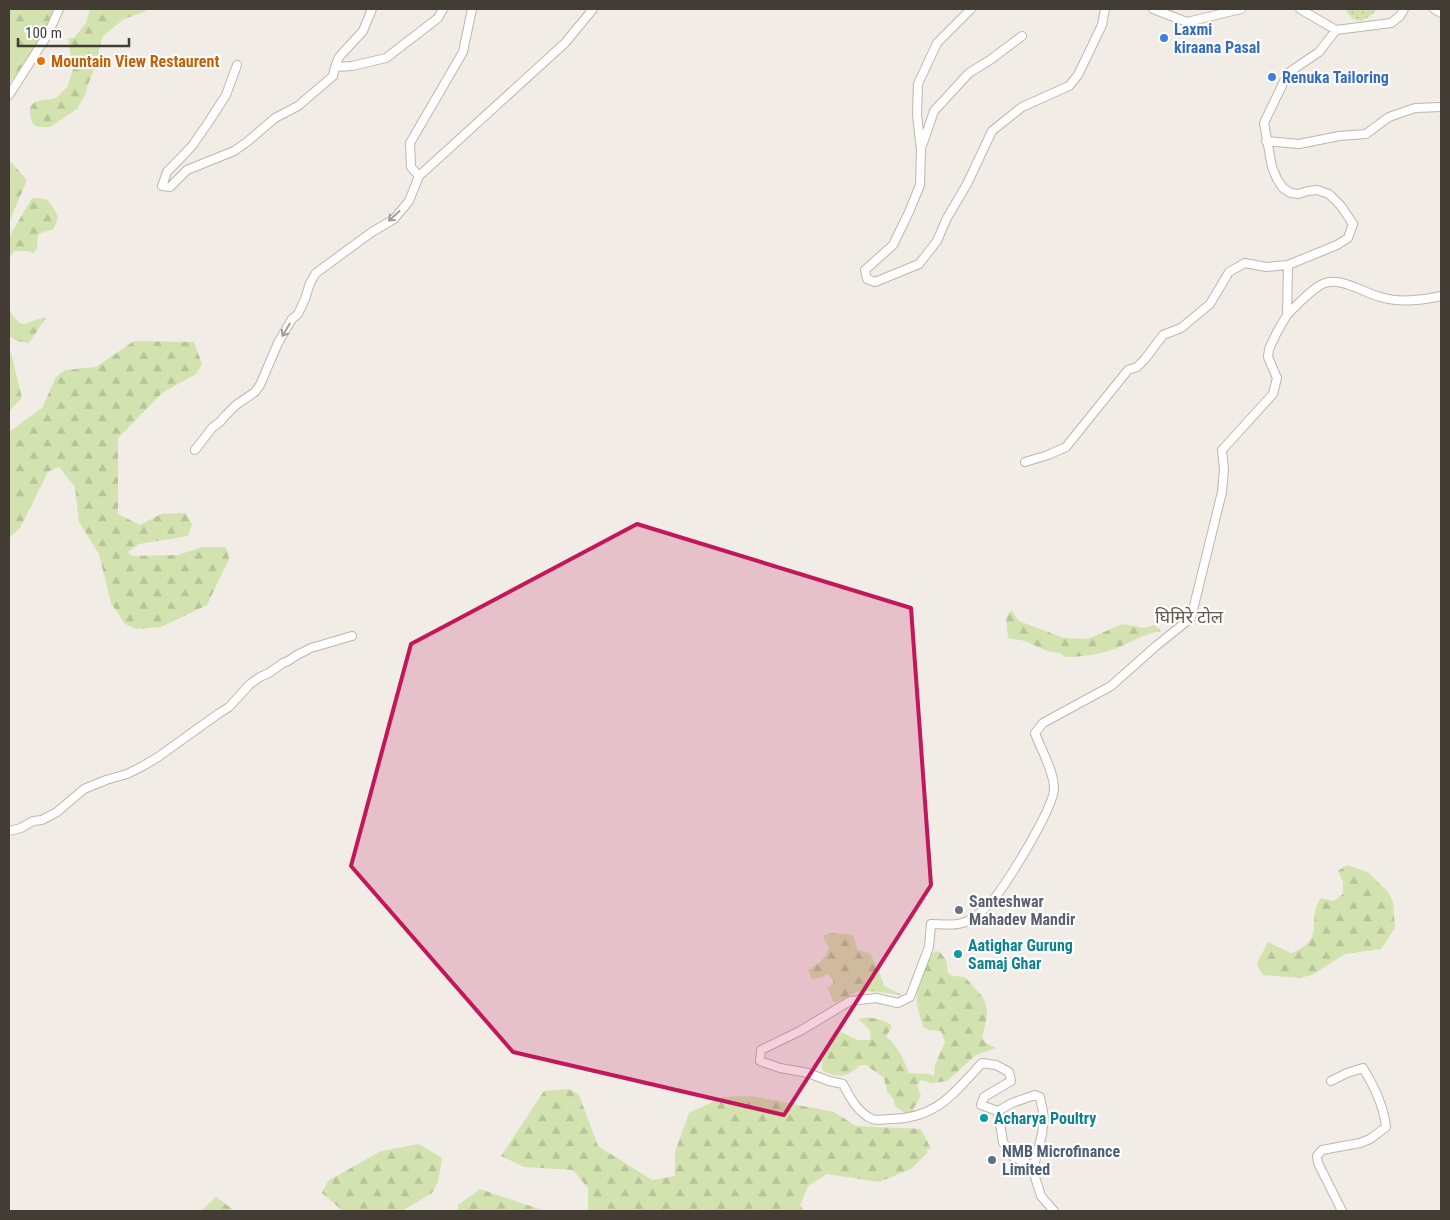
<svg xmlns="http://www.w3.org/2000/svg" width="1450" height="1220" font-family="'Roboto Condensed','Noto Sans Devanagari',sans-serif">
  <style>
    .grass { fill: url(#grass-dots) }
    .forest { fill: url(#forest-firs) }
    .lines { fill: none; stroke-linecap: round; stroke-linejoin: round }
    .street-casing { stroke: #bfb6ab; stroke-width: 10 }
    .street { stroke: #fff; stroke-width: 8 }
    .oneway { stroke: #a19e9a }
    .marked { fill: #c2185b; fill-opacity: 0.2; stroke: #c2185b; stroke-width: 4; stroke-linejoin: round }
    .shop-dot { fill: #3f7fe0; stroke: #fff; stroke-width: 2 }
    .food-dot { fill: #e8710a; stroke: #fff; stroke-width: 2 }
    .worship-dot { fill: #6b7280; stroke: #fff; stroke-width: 2 }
    .culture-dot { fill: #0f9aa8; stroke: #fff; stroke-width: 2 }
    .service-dot { fill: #5c6f8a; stroke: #fff; stroke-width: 2 }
    .labels { text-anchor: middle; stroke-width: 4.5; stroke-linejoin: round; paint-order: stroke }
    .shop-label { font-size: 16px; font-weight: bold; fill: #366cbe; stroke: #fff; text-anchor: start }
    .food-label { font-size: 16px; font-weight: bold; fill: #c56008; stroke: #fff; text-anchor: start }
    .worship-label { font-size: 16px; font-weight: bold; fill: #5b616d; stroke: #fff; text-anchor: start }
    .culture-label { font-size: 16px; font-weight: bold; fill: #0d838f; stroke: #fff; text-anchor: start }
    .service-label { font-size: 16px; font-weight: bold; fill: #4e5e75; stroke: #fff; text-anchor: start }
    .neighbourhood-label { font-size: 18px; fill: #65594d; stroke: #fff }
  </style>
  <defs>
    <pattern id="grass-dots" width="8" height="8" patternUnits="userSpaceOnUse" patternTransform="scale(1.25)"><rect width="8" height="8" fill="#d2e3b0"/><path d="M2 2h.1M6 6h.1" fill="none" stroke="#b6c498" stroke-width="1.8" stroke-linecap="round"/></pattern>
    <pattern id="forest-firs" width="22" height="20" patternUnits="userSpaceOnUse" patternTransform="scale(1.25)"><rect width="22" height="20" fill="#d2e3b0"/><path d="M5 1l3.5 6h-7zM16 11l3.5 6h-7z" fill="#b6c498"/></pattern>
  </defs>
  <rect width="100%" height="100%" fill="#f1ece5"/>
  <path class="grass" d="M1346,9h31c-11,12 -23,19 -31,0z"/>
  <path class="forest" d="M9,9h45l-8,19 -22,39 -15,15z
    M90,9h58l-4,3 -20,7 -20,16 -3,5 -4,22 -10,25 -1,6 -9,16 -27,18h-12l-5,-3c-5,-12 -6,-22 10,-24 4,-1 8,0 12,-2 5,-2 7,-8 12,-10l6,-19 -5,-31h6l12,-15z
    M9,160l18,20 -18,43z
    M32,198c18,0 17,3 26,18 -5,21 -6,10 -20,19l-1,14 -4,4 -6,-2h-13l-5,8v-22z
    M9,309c14,27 18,9 37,9l-17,25 -12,-2 -8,-5z
    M134,341l60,1 8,22 -6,10 -34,19 -44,45v76l22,11 21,-11 24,-1 7,11 -4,12 -49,8 -11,8 4,4 46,-1 24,-8h24l3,12 -22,46 -46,22 -25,2 -11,-5 -14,-21 -12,-49 -20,-32 -4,-35 -16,-20 -11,5 -28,56 -11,10v-106l33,-24 14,-31 9,-7 31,-3z
    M9,351l2,2 11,45 -13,13z
    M1011,610l8,11 45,17 21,1 10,-3 25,-11 5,-1 17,4 13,-3 6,6c-19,3 -34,14 -52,20 -14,4 -30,6 -44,6l-5,-4 -13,-2 -22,-10 -17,-3 -2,-20z
    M1347,865l22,8 19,19 5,10 2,26 -14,21 -36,5 -33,21 -12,3 -37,-3 -6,-12 11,-21 23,11c37,-14 14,-33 30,-55l13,3 9,-7v-12l-5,-11z
    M833,933l20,2 5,15 12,3 9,19 5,14 18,9c-13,-1 -35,-6 -45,-3 -8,3 -15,8 -23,11l-7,-15 7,-5 -2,-5 -5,-4 -5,3 -10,3 -4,-10c11,-6 16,-10 21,-22l-6,-11 3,-3z
    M939,951l7,9 2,13 5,3 12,1c24,27 26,25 17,61l4,5 10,5 -20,7 -29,26 -15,2 -11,-3 -4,5 4,11 -9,15 -6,3 -11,-8 -1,-6 -7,-9 -3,-13 -18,-13h-6c-3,3 -6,6 -10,8 -8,5 -21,2 -28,-3 -1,-12 8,-31 19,-38l17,8h12l1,-6 -2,-5 -11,-10c10,-3 26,0 34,7l-6,11c10,6 19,25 23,36l19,1 6,2 1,-11 10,-23 -4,-11 -12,-1 -6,-3c-2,-8 -5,-16 -6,-24 -2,-18 8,-35 15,-50z
    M569,1089l10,6 19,51 54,34 23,-4v-24l14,-39 34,-16 29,-1 82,16 22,14 65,3 10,20 -6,1 3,2 -17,17 -32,13 -52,-8 -19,12 -8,20 4,5h-216v-23l-15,-18 -49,-3 -23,-11 43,-65z
    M419,1144l23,14 -4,24 -6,11 -30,18h-59l-21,-18 6,-12 53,-30z
    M480,1189l65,22h-87v-6z
    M216,1197l19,14h-34z"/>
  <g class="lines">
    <g class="street-casing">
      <path id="street" d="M372,9l-9,22 -24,26 -4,10 17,-1 34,-8 52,-40 5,-9
        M472,9l-9,43 -53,91 1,24 8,9 146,-133 28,-34
        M971,9l-34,34 -19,41 -1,31 4,35 -1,35 -11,27 -16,33 -28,25 2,9 8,3 44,-18 18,-23 10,-23 20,-34 25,-53 30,-24 47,-21 9,-11 24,-50 3,-16
        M1153,9l34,13 54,-13
        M1434,9l7,4
        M1336,30l55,-7 9,-7 4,-7
        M237,65l-11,30 -18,28 -16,23 -25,26 -5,14 8,1 17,-17 47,-19 13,-9 28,-24 23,-12 35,-30 2,-9
        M9,95l39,-61 11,-25
        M1266,141l33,3 40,-8 27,-2 23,-17 26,-9 26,-1
        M922,146l12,-35 35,-38 21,-13 32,-24
        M1287,315c9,-9 26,-28 38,-32 18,-6 42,12 59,15 19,5 39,2 57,-2
        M195,450l17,-22 9,-7 3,-4 12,-12 19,-13 5,-7 18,-42 14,-24 6,-5 7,-15 5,-16 6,-10 56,-41 22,-13 15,-18 10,-25
        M1025,462l23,-7 18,-8 62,-77 9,-3 8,-8 18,-24 18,-7 29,-24 19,-32 16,-9 21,4 22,-2
        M9,831l12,-3 12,-7 9,-1 15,-8 27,-23 22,-9 21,-6 16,-8 15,-9 60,-43 11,-7 21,-23 10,-7 9,-4 14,-10 5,-2 9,-6 14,-7 41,-12
        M1331,1081l16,-8 16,-5c11,18 21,38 23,59l-16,12 -10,4 -38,7 -5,6 1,7 24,48
        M998,1111l5,31 10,15 21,9
        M1054,1211l-13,-15 -6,-19 -1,-11 8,-32 2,-17 -4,-20 -5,-2 -23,8 -14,8 -17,-6 3,-8 27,-16 -2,-9 -13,-7 -14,-2c-29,31 -45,55 -91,56 -6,0 -15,2 -19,0 -14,-6 -23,-23 -29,-35l-14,-3 -21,-8 -28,-5 -20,-7 1,-11 39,-19 50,-30 26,-3 22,5 12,-6 19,-50 2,-23c9,0 23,2 31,-1 10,-2 24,-15 30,-22 14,-16 64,-96 62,-114 -1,-18 -13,-37 -19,-54l8,-10 68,-37 45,-40 35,-28 31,-126 2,-23 -2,-19 51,-56 4,-16 -9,-21 1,-8 8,-17 10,-17 1,-50 49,-20 11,-7 5,-14 -12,-18 -12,-12 -12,-4 -9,1 -10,3 -7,-1 -8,-5 -6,-9 -5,-12 -8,-44 24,-50 31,-21 17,-22 -36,-21"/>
    </g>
    <use href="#street" class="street"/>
  </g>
  <defs><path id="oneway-shaft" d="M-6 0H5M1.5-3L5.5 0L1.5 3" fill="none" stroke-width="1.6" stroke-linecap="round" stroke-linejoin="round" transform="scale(1.25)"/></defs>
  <g class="oneway">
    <use href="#oneway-shaft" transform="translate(394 216) rotate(138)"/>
    <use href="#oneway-shaft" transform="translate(286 330) rotate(121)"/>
  </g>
  <path class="marked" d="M637,524l274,84 20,277 -147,230 -271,-63 -162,-186 60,-222z"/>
  <g class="shop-dot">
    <circle cx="1164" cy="38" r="5"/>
    <circle cx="1272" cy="77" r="5"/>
  </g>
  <circle class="food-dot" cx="41" cy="61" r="5"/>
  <circle class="worship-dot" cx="959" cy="910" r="5"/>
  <g class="culture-dot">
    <circle cx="958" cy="954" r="5"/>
    <circle cx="984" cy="1118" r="5"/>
  </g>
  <circle class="service-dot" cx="992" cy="1160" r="5"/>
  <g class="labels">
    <g class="shop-label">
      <text x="1174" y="35">Laxmi<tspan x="1174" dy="18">kiraana Pasal</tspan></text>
      <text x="1282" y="83">Renuka Tailoring</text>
    </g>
    <g class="food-label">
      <text x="51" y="67">Mountain View Restaurent</text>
    </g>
    <g class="worship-label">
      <text x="969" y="907">Santeshwar<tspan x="969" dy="18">Mahadev Mandir</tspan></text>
    </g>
    <g class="culture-label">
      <text x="968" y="951">Aatighar Gurung<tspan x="968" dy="18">Samaj Ghar</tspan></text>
      <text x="994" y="1124">Acharya Poultry</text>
    </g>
    <g class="service-label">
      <text x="1002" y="1157">NMB Microfinance<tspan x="1002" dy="18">Limited</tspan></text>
    </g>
    <g class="neighbourhood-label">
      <text x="1189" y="623">घिमिरे टोल</text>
    </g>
  </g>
  <rect width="1450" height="1220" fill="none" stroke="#433c35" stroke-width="20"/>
  <path d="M18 38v8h111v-8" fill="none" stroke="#433c35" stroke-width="2.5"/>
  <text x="25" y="38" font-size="15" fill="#433c35" stroke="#ffffff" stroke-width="4" paint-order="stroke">100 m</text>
</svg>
